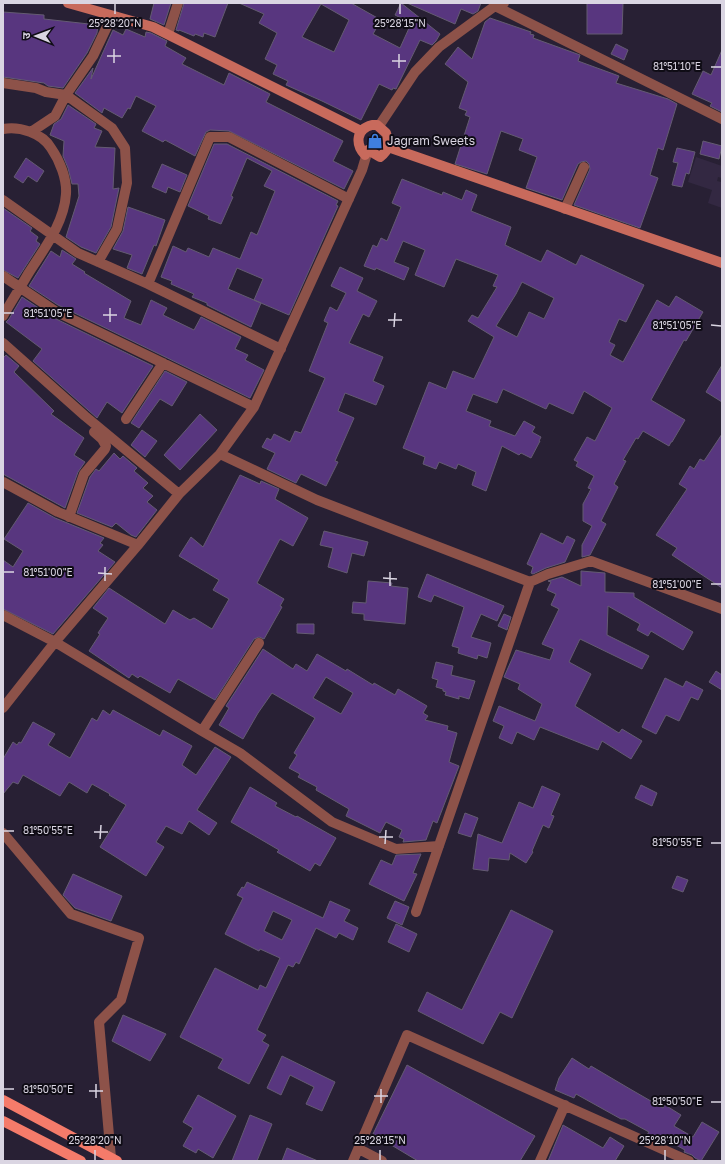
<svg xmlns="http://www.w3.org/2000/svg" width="725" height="1164" font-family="'Golos Text','Noto Sans Devanagari',sans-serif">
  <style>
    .built { fill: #332842 }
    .building { fill: #58367f; stroke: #645b72; fill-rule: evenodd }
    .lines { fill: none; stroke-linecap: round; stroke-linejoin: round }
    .street { stroke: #8d5249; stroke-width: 10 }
    .secondary { stroke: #c86a5c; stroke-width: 10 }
    .primary { stroke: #f57b6a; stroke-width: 10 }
    .ticks { fill: none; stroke: #dad5e2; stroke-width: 1.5 }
    .labels { text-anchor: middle; stroke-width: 4; stroke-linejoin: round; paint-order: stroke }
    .poi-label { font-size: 12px; fill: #dad5e2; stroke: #0f0c15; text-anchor: start }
    .ticks-label { font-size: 10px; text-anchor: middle; fill: #dad5e2; stroke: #0f0c15; stroke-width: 4; stroke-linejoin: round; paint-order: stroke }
  </style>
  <rect width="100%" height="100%" fill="#282034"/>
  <path class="built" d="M696,157l26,9v12l-4,-1 -1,4 4,1 1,-3v29l-14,-5 4,-13 -24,-8z"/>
  <path class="building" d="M154,3h17l-7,22 -14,-6z
    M184,3h44l-13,34 -11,-4 -1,4 -8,-3 -1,2 -15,-6v1l-3,-1z
    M239,3h112l30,17 -8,14 27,14 10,-22 -4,-2 1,-3 -12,-6 6,-12 39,31 -4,7 -4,4 -12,-5 -24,49 -3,-1 -1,2 -13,-6 -18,36 -39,-19 -36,-16 2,-4 -15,-7 4,-9 -12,-6 12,-26 -18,-10 5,-9zM321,4l28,16 -15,32 -32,-15z
    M407,3h74l-3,8 -5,3 -12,-5 -6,15z
    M587,3h36l-1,31h-35z
    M3,12l41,3v4l54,6 -1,8 -10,20 -24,35 -15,-2 -4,-3 -7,-1 -34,-5z
    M490,18l41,14 -1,2 4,1 -1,3 47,17 -2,6 41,15 -3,7 52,16 9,5 -14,46 -5,-2 -8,27 8,3 -18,50 -66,-23 16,-36 -1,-5 -3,-3 -5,1 -3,2 -16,36 -36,-12 11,-31 -18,-7 4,-11 -22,-8 -14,43 -32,-10 15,-47 -5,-2 2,-4 -8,-3 9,-26 -23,-18 13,-17 14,12 13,-37z
    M126,29l19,8 1,-5 5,1 16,8 -2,5 21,12 -4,6 42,21 5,-12 41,21 -4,8 77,39 -10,20 20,10 -9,18 -115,-58 -19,-1 -4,2 -11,24 -30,-16 -2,2 -21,-11 14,-25 -20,-10 -6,13 -2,-1 -6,10 -18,-10 -2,5 -27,-20 18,-25 -2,11 22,-49 10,5z
    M616,44l12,6 -4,10 -13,-6z
    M722,50v62l-12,-6 2,-3 -20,-9 11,-23 8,4z
    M68,105l28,19 -2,4 8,3 -7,16 20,1 -2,41 6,-1 -8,39 -15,26 -15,-6 -15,-10 13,-41 -1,-12h-6l-4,-16 -5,-12 1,-15 -14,-6 4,-11 7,-5z
    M703,141l19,5 -3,13 -19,-5z
    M214,144h13l111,57 -2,4 2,1 -49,109 -35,-15 9,-21 -26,-11 -9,21 33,14 -10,24 -44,-22v-2l-15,-6 2,-3 -23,-10 1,-3 -11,-4 12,-31 13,6 2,-4 21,9 4,-9 27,11 11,-27 6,3 18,-44 -11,-5 8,-15 -25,-13 -16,38 2,1 -12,27 -13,-5 1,-3 -21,-10z
    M677,148l18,4 -6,22 -3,-1 -4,14 -10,-2 6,-22 -5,-1z
    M26,158l18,13 -7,11 -9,-6 -5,7 -9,-6z
    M162,164l25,11 -7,17 -12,-5 -2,6 -14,-6z
    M402,179l40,16 1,-3 19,8 4,-10 11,5 -6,16 40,16 -6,18 36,17 6,-12 29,15 5,-10 63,30 -18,37 -7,-3 -10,23 6,3 -5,10 13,7 34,-62 12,7 7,-11 27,16 -17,29 -2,-1 -33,60 34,20 -13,22h-1l-2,4 -26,-15 -5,8 -2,-1 -13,22 3,1 -12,23 4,3 -17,34 5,3 -16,31 -8,2v-12l10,-19 -9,-5v-17l8,-15 -3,-1 6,-12 -18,-10 2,-4 -4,-2 13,-23 8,4 17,-33 -28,-17 -11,23 -24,-11 -3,6 -43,-20 -6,14 -24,-9 -7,17 25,10 -2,5 26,10 9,-15 11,6 -3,5 9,5 -2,4h1l-9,17 -10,-5 -2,2 -17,-9 -16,45 -14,-6 4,-13 -18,-8 -2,5 -17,-7 -3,7 -13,-5 2,-7 -22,-9 26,-66 17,7 7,-18 21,8 20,-42 -26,-16 4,-6 6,3 19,-31 -4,-1 5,-11 -42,-16 -12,28 -29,-12 10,-25 -22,-9 -9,21 15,6 -5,12 -28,-12 -1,2 -11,-4 9,-21 4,2 4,-9 6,3 14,-34 -9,-4zM522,282l32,16 -10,21 -15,-7 -12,25 -21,-11 20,-32z
    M128,207l37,13 -9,26 -2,-1 -12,29 -15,-6 5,-13 -19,-6 10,-18z
    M3,208l29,20 -2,3 8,6 -2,4 4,3 -22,34 -15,-8z
    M62,250l14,9 -4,5 13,8 -1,1 47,28 -7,17 17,7 10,-25 16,8 -4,7 31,15 7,-13 40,20 -6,12 13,6 -3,5 19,10 -14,28 -192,-93 -29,-19 22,-35 9,6z
    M340,267l23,11 -6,13 20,10 -8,16 -6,-3 -14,29 34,14 -10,24 11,5 -8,19 -31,-12 -7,18 16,7 -19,43 3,1 -12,24 -25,-12 -5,9 -29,-14 8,-16 -13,-6 5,-9 4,2 3,-6 16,8 5,-11 6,2 24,-55 -16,-7 19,-48 -4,-2 6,-14 7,4 9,-18 -15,-7z
    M22,297l30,20 101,49 -31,47 -15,-11 -10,16 -64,-57 9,-12 -36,-27 3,-3z
    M6,355l13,11 -5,6 40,39 -3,3 33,24 -10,17 11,7 -7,10 -13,36 -62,-34v-116z
    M722,365v37l-16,-10z
    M165,371l22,11 -15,24 -12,-7 -21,29 -8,-5z
    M200,414l17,16 -37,40 -16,-15z
    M142,430l15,11 -12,16 -14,-12z
    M722,434v154l-50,-33 5,-7 -21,-13 31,-46 -8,-5 11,-18 4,3 6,-10 4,2z
    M114,453l6,6 3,-3 14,12 -3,3 14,12 -5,5 10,8 -6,6 10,8 -21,27 -5,-2 -15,-12 -4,4 -35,-14 13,-36 6,-8 3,2z
    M240,475l20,9 1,-3 18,8 -4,10 33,19 -15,28 -13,-7 -23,44 27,16 -4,7 2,1 -18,32 -5,-2 -5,2 -39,61 -37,-21 -8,14 -30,-17 -2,2 -6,-4 -3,4 -40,-27 11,-17 -2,-1 10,-15 -15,-10 16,-20 56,36 8,-14 17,10 4,-2 18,11 17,-30 -16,-9 6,-10 -40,-24 12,-19 12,10z
    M28,503l27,15 49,20 -4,5 3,2 -5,6 17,11 -62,72 -50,-25v-49l10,7 10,-16 -19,-12z
    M324,531l44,11 -4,14 -12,-3 -5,20 -19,-6 5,-19 -13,-3z
    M541,533l22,11 4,-8 8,4 -10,22 -19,6 -13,6 -2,-1 2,-6 -6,-3z
    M581,571l24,2v19l29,1v4l59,35 -10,18 -32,-19 -3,5 -11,-6 3,-6 -32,-18 -1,29 42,21 -7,13 -62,-30 -11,23 22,12 -16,32 44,27 3,-4 20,12 -11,18 -29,-18 -4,9 -58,-23 -6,13 -17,-8 -5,12 -13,-6 5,-12 -11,-5 6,-15 36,15 7,-17 -24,-15 2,-5 -16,-7 12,-27 34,10 4,-11 -12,-5 17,-35 -8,-4 5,-11 -9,-4 4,-8 -3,-1 14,-4 19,9z
    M427,574l77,32 -7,15 -16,-7 -10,23 20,6 -4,15 -9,-3 -1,4 -19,-6 1,-5 -7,-2 12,-39 -30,-12 -3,7 -13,-5z
    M368,581l24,2 -1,3 17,2 -3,36 -41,-4v-6l-12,-1 1,-11 13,1z
    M504,614l7,3 -4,13 -9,-4z
    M297,624h17v10l-17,-1z
    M263,649l30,20 3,-5 11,7 10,-17 29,17 1,-2 26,16 1,-2 21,12 3,-6 29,17 -4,7 5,3 -3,4 23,6 -1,4 10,3 -8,29 10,4 -22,57 -4,-2 -7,19 -23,2 1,-3 -5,-2 3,-7 -16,-8 -6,11 -34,-17 3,-7 -33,-19 1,-3 -19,-10 2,-3 -11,-6 8,-13 -3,-2 21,-35 -43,-25 -14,20 -15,26 -24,-14 10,-17 -3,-2zM326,677l27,16 -12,21 -28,-16z
    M436,662l17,4 -2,9 24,6 -6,18 -10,-3v3l-14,-4 1,-3 -3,-1v-2l-7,-2 2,-7 -6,-2z
    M716,671l6,4v15l-13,-8z
    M665,678l18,9 3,-6 17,9 -5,10 -7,-3 -12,24 -13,-6 -10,19 -14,-7z
    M103,710l7,5 3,-5 47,26 3,-6 29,16 -10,19 14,10 19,-28 16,10 -34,53 20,13 -8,12 -20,-14 -7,13 -16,-8 -10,16 8,5 -18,29 -46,-29 26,-42 -17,-10 1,-1 -18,-10 -5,9 -18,-11 -9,14 -37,-21 -5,9 -5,-2 -10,12v-35l10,-17 4,3 2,-3 2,1 12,-21 22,12 -7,11 22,13 22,-40 5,3z
    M641,785l16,8 -5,13 -17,-8z
    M542,786l18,8 -9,21 3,1 -5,12 -6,-3 -11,26 1,1 -7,11 -16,-10 -1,7 -20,-2 -1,13 -15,-2 5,-35 24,9 17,-41 14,6z
    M250,787l27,16 -2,3 21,11 1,-1 39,22 -16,28 -5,-3 -5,8 -33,-19 2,-2 -48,-28z
    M465,813l13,5 -7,19 -13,-4z
    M421,854l-8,19 4,1 -13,27 -35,-17 12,-24 11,5 4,-10z
    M73,874l49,22 -11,25 -36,-13 -12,-13z
    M677,876l11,4 -5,12 -11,-4z
    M247,882l76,36 7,-17 20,9 -6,11 14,7 -5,12 -14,-7 -3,5 -20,-10 -17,36 -3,-2 -3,5 -5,-2 -31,65 9,5 -4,6 7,4 -20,39 -31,-16 5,-9 -43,-22 35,-69 43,22 2,-5 6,3 14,-30 -20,-9 -1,2 -34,-17 18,-36 -6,-3 5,-8 2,1zM273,911l19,9 -10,20 -18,-9z
    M395,901l14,6 -7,18 -15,-7z
    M511,910l42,21 -41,87 -12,-6 -17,32 -65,-33 9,-19 35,18z
    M396,924l21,10 -8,18 -21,-10z
    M123,1015l43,19 -16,27 -38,-20z
    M282,1056l53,26 -13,29 -16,-7 8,-17 -24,-12 -9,20 -14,-7z
    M572,1058l17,11 2,-3 39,23 33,19 2,-3 16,10 -7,11 19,11 9,-15 17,10 -18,29 -6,-3 -3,-3 -8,-3 1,-2 -20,-11 -2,3 -16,-7 2,-3 -24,-13h-4l-45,-25 -2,4 -19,-8 4,-12z
    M407,1065l128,71 -15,25h-102l-45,-27z
    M198,1095l38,21 -23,42 -15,-9 -2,4 -13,-7 10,-18 -10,-6z
    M250,1115l22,9 -15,37h-25z
    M563,1125l40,23 7,-11 14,9 -9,15h-67z
    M287,1148l31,13h-36z"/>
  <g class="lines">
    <path class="street" d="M495,6l227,113
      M168,34l10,-31
      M3,83l33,5 10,4 20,3 46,33 13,20 2,35 -10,46 -19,33
      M379,126l36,-54 24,-25 56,-41 9,-3
      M3,129c17,-3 39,4 48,19 9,13 16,31 15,46 -2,30 -23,56 -38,80 -8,14 -17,28 -25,42
      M31,132l24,-16 11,-21 27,-39 19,-40
      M3,200l75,53 70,31 133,65
      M565,209l19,-42
      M3,276l52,35 199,96
      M148,284l62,-147h19l120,62
      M3,343l82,73 94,78
      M126,419l37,-56
      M220,454l97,46 213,82 -114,330
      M3,482l55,30 80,33
      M69,517l15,-43 21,-25 1,-3 -4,-7 -8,-7
      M530,582l18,-8 43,-13 131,48
      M3,615l52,27 147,89 38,22 92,69 64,27 43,-3
      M3,708l52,-66 83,-97 41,-51 41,-40 34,-47 108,-237 6,-20
      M202,731l57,-88
      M3,833l68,81 68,24 -18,62 -22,22 12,136
      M359,1149l23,12
      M353,1161l54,-126 282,126
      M540,1161l25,-56"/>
    <path class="secondary" d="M68,3l85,24 208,104
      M372,125h5l9,8c3,12 4,16 -6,24l-12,-7 -3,5c-10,-11 -9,-26 7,-30z
      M388,147l334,116"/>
    <path class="primary" d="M3,1100l114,61
      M3,1121l78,40"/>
  </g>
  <path class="ticks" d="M115,14v-10M400,14v-10M107,56h14M392,61h14M114,63v-14M711,67h10M399,68v-14M4,313h10M103,315h14M388,320h14M110,322v-14M711,325l10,1M394,327l1,-14M4,572h10M98,573l14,1M383,578l14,1M105,581v-14M711,584h10M390,586v-14M4,831h10M94,832h14M379,837h14M100,839l1,-14M711,843h10M385,844l1,-14M4,1089h10M89,1091h14M374,1096h14M96,1098v-14M711,1102h10M381,1103v-14M95,1160v-10M380,1160v-10M665,1160v-10"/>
  <defs>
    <g id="shop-bare" transform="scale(1.2)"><path d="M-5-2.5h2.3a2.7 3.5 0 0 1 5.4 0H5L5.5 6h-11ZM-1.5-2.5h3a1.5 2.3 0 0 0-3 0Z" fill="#3f7fe0" stroke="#0f0c15" stroke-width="2.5" paint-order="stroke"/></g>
  </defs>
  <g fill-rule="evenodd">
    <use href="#shop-bare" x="375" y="141"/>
  </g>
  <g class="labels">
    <g class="poi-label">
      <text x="387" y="145">Jagram Sweets</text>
    </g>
  </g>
  <g class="ticks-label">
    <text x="115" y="27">25°28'20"N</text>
    <text x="400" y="27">25°28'15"N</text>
    <text x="677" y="70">81°51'10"E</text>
    <text x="48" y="317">81°51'05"E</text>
    <text x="677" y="329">81°51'05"E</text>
    <text x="48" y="576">81°51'00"E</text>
    <text x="677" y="588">81°51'00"E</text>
    <text x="48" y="834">81°50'55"E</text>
    <text x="677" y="846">81°50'55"E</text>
    <text x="48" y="1093">81°50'50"E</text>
    <text x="677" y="1105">81°50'50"E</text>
    <text x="95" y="1144">25°28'20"N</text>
    <text x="380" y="1144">25°28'15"N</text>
    <text x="665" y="1144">25°28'10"N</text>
  </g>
  <rect width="725" height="1164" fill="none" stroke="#dad5e2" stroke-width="8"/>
  <g transform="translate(36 36) rotate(271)" stroke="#0f0c15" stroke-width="3" paint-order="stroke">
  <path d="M0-3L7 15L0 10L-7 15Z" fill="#dad5e2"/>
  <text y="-6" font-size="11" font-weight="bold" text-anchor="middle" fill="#dad5e2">उ</text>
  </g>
</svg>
